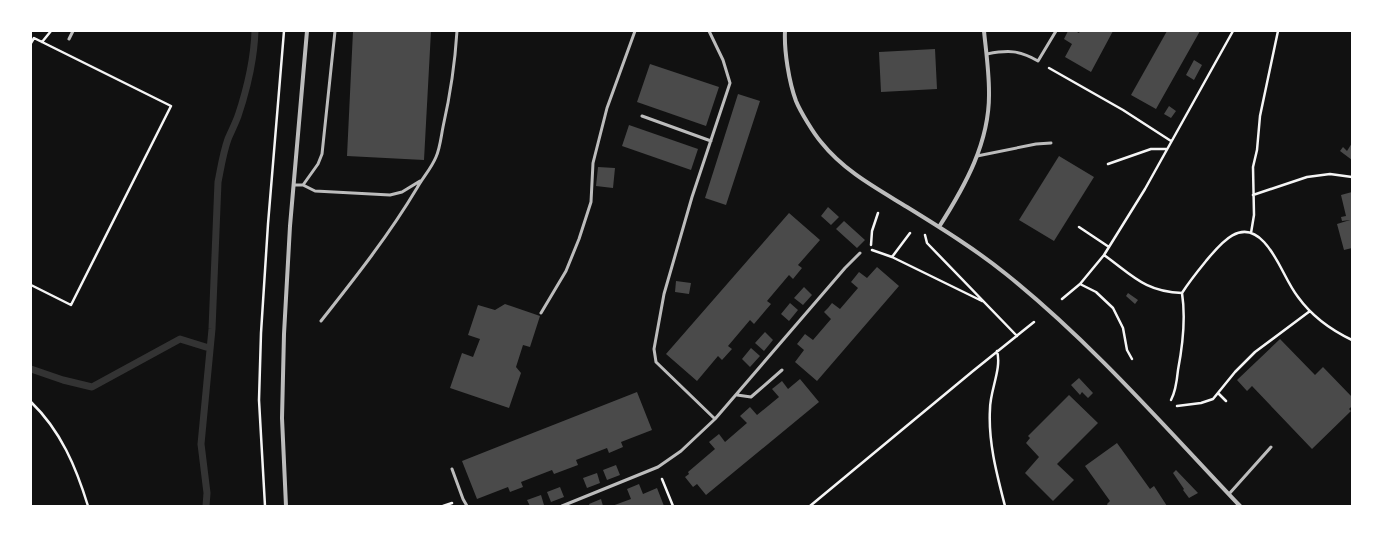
<svg xmlns="http://www.w3.org/2000/svg" width="1383" height="537" font-family="'PT Sans Narrow',sans-serif">
  <style>
    .lines { fill: none; stroke-linecap: round; stroke-linejoin: round }
    .stream { stroke: #333; stroke-width: 7 }
    .building { fill: #4a4a4a }
    .path { stroke: #f5f5f5; stroke-width: 2.5 }
    .service { stroke: #bcbcbc; stroke-width: 3 }
    .minor { stroke: #bcbcbc; stroke-width: 4 }
  </style>
  <rect width="100%" height="100%" fill="#111"/>
  <g class="lines">
    <path class="stream" d="M31,369l32,11 29,7 88,-48 29,9
      M206,506l1,-13 -6,-49 11,-115 6,-147c3,-15 5,-29 10,-43 3,-7 7,-15 10,-23 9,-27 16,-56 17,-85"/>
  </g>
  <path class="building" d="M353,31h78l-7,129 -77,-4z
    M1068,31h7l4,2 1,-2h33l-22,41 -26,-15 7,-13 -8,-5z
    M1167,31h33l-44,78 -25,-14z
    M935,49l2,40 -56,3 -2,-40z
    M1194,60l8,5 -8,15 -8,-5z
    M650,64l69,23 -13,39 -69,-24z
    M738,94l22,7 -34,104 -21,-7z
    M1169,106l7,5 -5,7 -7,-4z
    M629,125l69,24 -7,21 -69,-24z
    M1352,143v17l-12,-9 3,-4 4,4z
    M1059,156l35,21 -40,64 -35,-21z
    M598,167l17,1 -2,20 -17,-2z
    M1352,192v56l-8,2 -7,-26 13,-4 -8,1 -1,-4 5,-1 -5,-21z
    M828,207l11,10 -8,8 -10,-9z
    M789,213l31,27 -22,25 4,3 -9,11 -4,-4 -22,26 4,3 -17,20 -4,-4 -22,26 4,3 -10,11 -4,-4 -21,25 -31,-27z
    M844,221l21,19 -8,8 -21,-19z
    M877,267l22,19 -82,95 -22,-19 9,-12 -7,-6 8,-10 8,6 18,-21 -7,-7 4,-4 4,-5 8,6 18,-21 -7,-6 8,-10 8,6z
    M676,281l15,2 -2,11 -14,-2z
    M804,287l8,8 -9,10 -9,-7z
    M1128,293l10,7 -3,4 -9,-8z
    M790,303l8,7 -9,11 -8,-7z
    M505,304l35,12 -10,31 -7,-2 -7,22 5,6 -12,35 -59,-20 12,-35 11,4 7,-18 -12,-4 10,-30 17,5z
    M765,332l8,8 -9,11 -9,-8z
    M1280,339l35,36 8,-8 29,30v9l-3,3 2,2 -39,38 -60,-63 -5,5 -10,-11z
    M751,348l9,8 -10,11 -8,-8z
    M1079,378l14,15 -5,5 -6,-6 -2,3 -9,-10z
    M800,379l19,23 -113,93 -9,-11 -4,3 -8,-10 4,-3 -1,-2 27,-23 -6,-7 10,-8 6,8 22,-19 -7,-7 10,-9 7,8 22,-18 -7,-8 10,-8 6,8z
    M637,392l15,38 -31,12 2,5 -14,6 -2,-5 -31,12 2,5 -24,9 -2,-4 -31,12 2,5 -13,5 -2,-5 -31,12 -15,-38z
    M1069,395l29,28 -41,41 17,16 -21,21 -28,-28 14,-16 -13,-14 4,-5 -2,-2z
    M1117,443l33,46 4,-3 13,20h-59l-1,-2 3,-3 -25,-35z
    M616,465l4,10 -13,5 -4,-10z
    M1176,470l22,23 -9,5 -6,-8 1,-1 -11,-16z
    M597,473l3,10 -13,5 -4,-10z
    M639,484l4,10 14,-6 7,18h-52l19,-7 -4,-10z
    M560,487l4,10 -13,5 -4,-10z
    M541,495l3,10 -14,1 -3,-6z
    M601,499l2,7h-13l-1,-2z"/>
  <g class="lines">
    <path class="path" d="M42,42l9,-11
      M31,43l3,-5 137,68 -100,199 -40,-20
      M1049,68l74,42 48,31
      M1108,164l43,-15h15
      M1253,195l54,-18 23,-3 22,3
      M1079,227l30,20
      M1251,233l3,-18 -1,-48 4,-17 3,-34 18,-85
      M925,235l2,8 90,93
      M871,245l1,-14 6,-18
      M872,250l20,7 90,44
      M1104,255c28,20 41,37 78,38 7,-11 15,-21 24,-32 14,-17 35,-44 58,-19 15,16 21,38 34,55 13,18 33,33 54,43
      M892,257l18,-24
      M1080,284l16,8 17,16 10,20 4,22 5,9
      M1062,299l18,-15 24,-29 41,-66 88,-158
      M997,351c5,18 -7,39 -7,58 -2,33 7,66 15,97
      M1218,393l8,8
      M1171,400c5,-9 6,-20 7,-30 5,-26 8,-51 4,-77
      M31,402c30,29 45,65 57,104
      M1177,406l24,-3 12,-4 22,-27 20,-20 55,-41
      M662,479l11,27
      M265,506l-6,-106 2,-67 7,-109 16,-193
      M443,506l9,-3
      M810,506l163,-135 61,-49"/>
    <path class="service" d="M709,31l14,29 7,23 -38,114 -28,97 -10,55 2,13 59,57
      M69,39l4,-8
      M987,54c21,-4 32,-4 51,7l18,-30
      M642,116l69,25
      M977,156l59,-12 15,-1
      M294,185h9l12,6 75,4 12,-3 18,-11
      M303,185l15,-21 4,-10 13,-123
      M541,313l25,-42 13,-32 12,-37 2,-39 14,-55 28,-77
      M321,321c34,-43 68,-86 96,-133 6,-11 14,-19 19,-31 4,-9 5,-20 7,-30 7,-31 12,-64 14,-96
      M737,395l14,2 31,-27
      M452,469l11,30 4,7
      M1229,494l42,-47
      M562,506l96,-39 23,-16 34,-32 130,-151 15,-15"/>
    <path class="minor" d="M785,31c-1,20 4,51 11,70 4,10 18,33 25,41 23,29 55,46 86,65 34,21 68,42 99,67 86,69 158,152 234,232
      M939,227c26,-41 51,-85 50,-135 0,-21 -3,-41 -5,-61
      M286,506l-4,-88 2,-84 6,-108 17,-195"/>
  </g>
  <rect width="1383" height="537" fill="none" stroke="#ffffff" stroke-width="64"/>
</svg>
